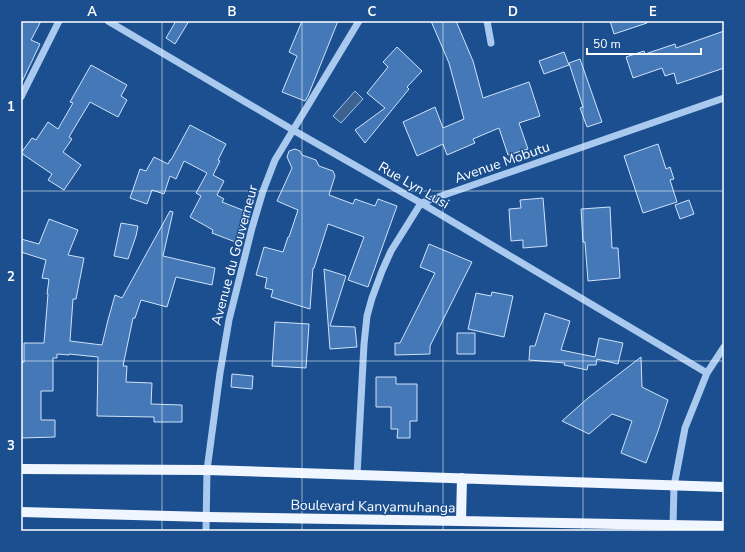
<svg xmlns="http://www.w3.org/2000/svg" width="745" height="552" font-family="'Nunito Sans',sans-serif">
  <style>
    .water { fill: #3c6290; stroke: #9cc4f0 }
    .building { fill: #4478b7; stroke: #cfe3fa }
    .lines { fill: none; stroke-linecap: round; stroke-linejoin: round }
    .minor { stroke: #a9c9ee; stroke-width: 7 }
    .major { stroke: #f0f6ff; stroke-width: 10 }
    .grid { fill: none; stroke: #fff; stroke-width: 1; stroke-opacity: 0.55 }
    .labels { text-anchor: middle; stroke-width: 3; stroke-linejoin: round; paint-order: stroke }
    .street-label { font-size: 14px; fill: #fff; stroke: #1b4f8f }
    .neatline { fill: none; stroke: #fff; stroke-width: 1.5 }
    .grid-label { font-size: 13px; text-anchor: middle; font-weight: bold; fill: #fff }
  </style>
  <rect width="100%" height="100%" fill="#1b4f8f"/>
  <path class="water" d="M355,91l8,8 -22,24 -8,-7z"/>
  <path class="building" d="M21,21h20l-10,19 9,4 -19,40z
    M176,21h13l-14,23 -9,-6z
    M302,21h36l-30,75 -3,5 -23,-9 15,-36 -8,-4z
    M431,21h25l17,40 10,37 46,-16 11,34 -21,7 9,26 -20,6 -9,-27 -26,11 2,4 -28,12 -4,-11 -26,12 -14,-34 32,-15 8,21 21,-9 -15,-56z
    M610,21h37v2l-33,11z
    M724,31v37l-47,16 -3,-11 -9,3 -3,-8 -29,10 -7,-21 18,-6 1,3 30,-10 1,4z
    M397,47l25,24 -15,16 2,2 -44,54 -10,-13 30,-22 -18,-15 21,-26 -5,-5z
    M564,52l5,13 -25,9 -5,-13z
    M580,59l22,63 -15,5 -7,-19 3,-1 -14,-44z
    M91,65l36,20 -6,11 6,4 -9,17 -28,-15 -21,35 3,2 -9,13 18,13 -17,25 -16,-10 4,-6 -31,-21 11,-15 4,2 12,-18 10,7 15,-26 -3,-1z
    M190,125l36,19 -8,16 2,1 -7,14 11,6 -7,14 7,4 -2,3 28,11 -12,30 -26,-10 1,-3 -23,-13 11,-21 -5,-3 11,-20 -23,-12 -8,18 -6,-3 -6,18 -12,-4 -5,14 -17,-6 10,-29 6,2 8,-14 14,7 2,-4h1z
    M658,144l8,25 4,-2 4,12 -4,1 7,22 -34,11 -19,-57z
    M295,149l5,2 2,4 14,5 3,6 14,5 2,5 -6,19 24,9 2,-5 20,7 3,-7 19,7 -29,81 -20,-7 16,-43 -36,-13 -14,44h-1l-3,41 -39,-12 2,-7 -8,-2 2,-10 -11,-3 8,-28 19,5 5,-15h1l9,-27 -21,-9 15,-33 -5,-11 2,-6z
    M543,198l4,48 -24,2v-8l-12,1 -2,-32 12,-1 -1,-8z
    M689,200l5,14 -14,5 -5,-14z
    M610,207l2,41h6l2,30 -32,3 -3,-39h-2l-2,-33z
    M170,211l3,1 -10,44 52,12 -3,17 -36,-8 -9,30 -26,-7 -6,18h-2l-10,48h4l-1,16 26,1 -1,21 31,1v17h-28v-5l-57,-1 1,-59 -29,-3v1l-12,-1v4h-4v33h-12v29h14v17l-34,1v-76h3v-19h20l4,-49h-1l2,-15 -7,-1 4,-18 -25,-8v-13l18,5 10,-25 29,11 -10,25 16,3 -8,41h-3l-3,42 32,4 6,-25 7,-25 7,3z
    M121,223l17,3 -2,10 -8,23 -14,-3z
    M429,244l43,18 -42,84v8l-35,1v-12h5l35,-70 -15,-6z
    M324,269l22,7 -16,50 25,1 2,20 -27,2z
    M492,292l21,4 -9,41 -36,-8 8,-36 15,3z
    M545,313l25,8 -9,29 34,7 4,-19 24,5 -5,21 -21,-5 -1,6h-8l-1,5 -23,-5 1,-2 -36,-3 1,-14h5z
    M275,322l34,2 -3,44 -34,-2z
    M457,333h18v21h-18z
    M641,357l1,30 26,13 -10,31 -12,32 -25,-10 11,-32 -20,-7 -23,20 -27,-13 26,-23z
    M232,374l21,2 -1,13 -21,-2z
    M376,377h20v7h21v37h-7v17h-13l1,-9h-7v-22h-15z"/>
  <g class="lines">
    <path class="minor" d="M108,21l185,109 128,73 286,170
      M487,21l4,22
      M21,97l38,-76
      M357,475l7,-131 3,-28 5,-18 10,-27 9,-20 30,-48 303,-105
      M206,531l1,-61 13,-97 9,-53 23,-92 11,-37 12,-31 84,-139
      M673,531v-6l1,-39 11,-58 22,-55 17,-26"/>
    <path class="major" d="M21,469l186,1 517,17
      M21,512l186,5 254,4 263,5
      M461,521l1,-43"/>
  </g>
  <path class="grid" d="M162,21v510M302,21v510M443,21v510M583,21v510M21,191h703M21,361h703"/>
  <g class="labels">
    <g class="street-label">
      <text transform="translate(502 162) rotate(-19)" y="5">Avenue Mobutu</text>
      <text transform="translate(414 185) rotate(30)" y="5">Rue Lyn Lusi</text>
      <text transform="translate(234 255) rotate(-75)" y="5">Avenue du Gouverneur</text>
      <text transform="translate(373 506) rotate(1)" y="5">Boulevard Kanyamuhanga</text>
    </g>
  </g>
  <rect width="745" height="552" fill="none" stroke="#1b4f8f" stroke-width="44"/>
  <path d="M587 48v6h114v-6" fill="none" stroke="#ffffff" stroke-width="2"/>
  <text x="593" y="48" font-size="12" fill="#ffffff" stroke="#1b4f8f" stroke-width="3" paint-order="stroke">50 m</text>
  <rect x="22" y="22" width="701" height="508" class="neatline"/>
  <g class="grid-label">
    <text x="92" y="16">A</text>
    <text x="232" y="16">B</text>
    <text x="372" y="16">C</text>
    <text x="513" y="16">D</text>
    <text x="653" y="16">E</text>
    <text x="11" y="111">1</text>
    <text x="11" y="281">2</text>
    <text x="11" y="450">3</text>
  </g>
</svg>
